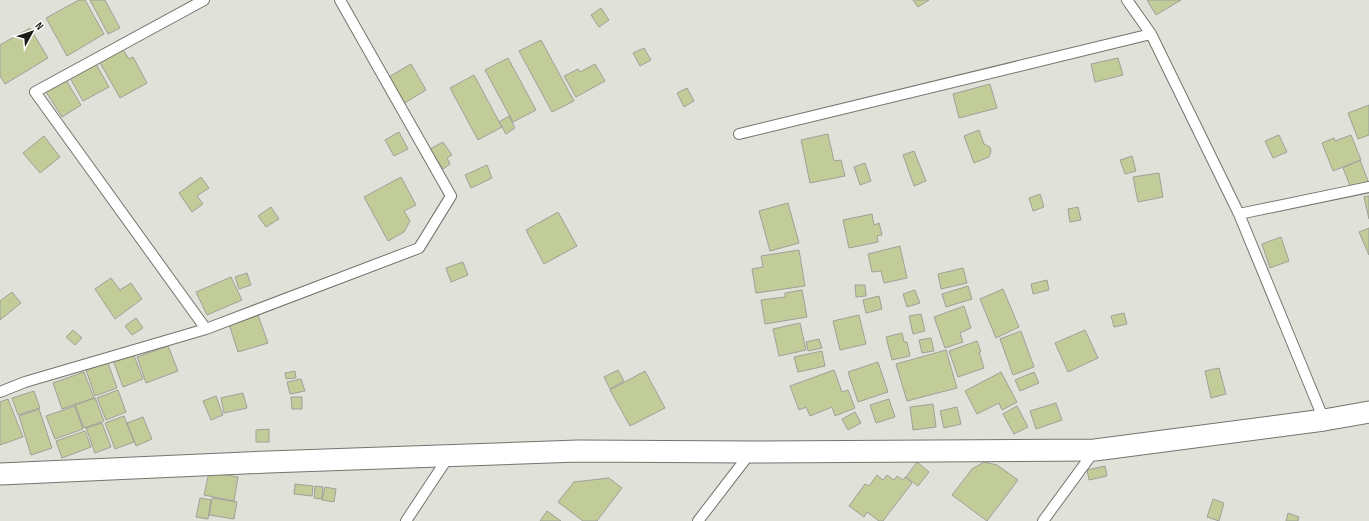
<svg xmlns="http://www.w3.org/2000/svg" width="1369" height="521" font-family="'Sofia Sans Condensed',sans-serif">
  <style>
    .building { fill: #c1cc99; stroke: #9fa199 }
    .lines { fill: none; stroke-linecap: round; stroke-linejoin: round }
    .lane-casing { stroke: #73756d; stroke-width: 12 }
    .street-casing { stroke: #73756d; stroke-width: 23 }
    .lane { stroke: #fff; stroke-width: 10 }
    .street { stroke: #fff; stroke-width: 21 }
  </style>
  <rect width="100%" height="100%" fill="#e0e2d9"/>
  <path class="building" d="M79,0h6l19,34 -37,22 -21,-38z
    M90,0h15l15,28 -12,6z
    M913,0h16l-11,7z
    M1147,0h34l-25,15z
    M601,8l8,12 -10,7 -8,-12z
    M30,28l18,30 -43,26 -5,-8v-31z
    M541,40l33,61 -22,11 -33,-61z
    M122,48l7,11 4,-2 14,26 -27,15 -21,-37z
    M644,48l7,12 -11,6 -7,-13z
    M508,58l28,52 -23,12 -28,-52z
    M1118,58l5,17 -28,7 -4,-18z
    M96,64l13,23 -26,14 -13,-23z
    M411,64l15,26 -23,14 -16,-26z
    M595,64l10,17 -29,16 -12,-21 14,-7 2,3z
    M474,75l28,52 -24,13 -28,-52z
    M66,80l15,25 -19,12 -16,-25z
    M990,84l7,24 -38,10 -6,-24z
    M687,88l7,13 -10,6 -7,-14z
    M1369,105v30l-11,4 -10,-26z
    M509,116l6,12 -9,6 -7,-12z
    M979,130l5,14 6,3 1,4 -2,6 -15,6 -10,-27z
    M399,132l9,17 -14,7 -9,-16z
    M828,134l6,27 7,-1 4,16 -35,7 -9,-43z
    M1279,135l8,17 -14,6 -8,-17z
    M1351,135l10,25 -28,11 -11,-28 12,-5 1,3z
    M44,136l16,21 -20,16 -17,-20z
    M443,142l9,13 -5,3 3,6 -7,5 -13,-20z
    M914,151l12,30 -12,5 -11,-31z
    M1132,156l4,15 -11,3 -5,-14z
    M1360,160l8,21 -17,7 -8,-20z
    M865,163l6,18 -11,4 -6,-18z
    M487,165l5,13 -21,10 -6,-13z
    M1159,173l4,24 -25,5 -5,-25z
    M201,177l8,11 -12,8 6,8 -11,8 -13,-19z
    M401,177l15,28 -12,6 6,10 -6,11 -16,9 -24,-44z
    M1040,194l4,13 -11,4 -4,-13z
    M1369,196v23l-5,-22z
    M788,203l11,40 -29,8 -11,-40z
    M271,207l8,12 -13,8 -8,-11z
    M1078,207l3,13 -11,2 -2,-13z
    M558,212l19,34 -33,18 -18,-34z
    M872,214l2,11 5,-2 3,12 -5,1 1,6 -29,6 -6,-28z
    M1369,228v27l-10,-23z
    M1281,237l8,24 -19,7 -8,-24z
    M900,246l7,32 -23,5 -3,-12 -9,1 -4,-18z
    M799,250l6,36 -49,7 -4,-24 11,-2 -2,-11z
    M463,262l5,13 -17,7 -5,-14z
    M963,268l4,15 -26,6 -3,-15z
    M247,273l4,12 -12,4 -4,-12z
    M231,277l11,23 -35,15 -11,-23z
    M111,278l9,12 11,-7 11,16 -27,20 -20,-30z
    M1047,280l2,10 -16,4 -2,-10z
    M855,285h10l1,11 -10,1z
    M968,286l4,13 -26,8 -4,-13z
    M1003,289l16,38 -23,11 -16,-39z
    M802,290l5,27 -42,7 -4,-24 24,-3v-4z
    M915,290l5,13 -13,4 -4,-13z
    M12,292l9,11 -21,17v-19z
    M879,296l3,13 -16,4 -3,-13z
    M964,306l7,22 -11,5 3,9 -18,6 -11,-31z
    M1124,313l3,11 -13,3 -3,-11z
    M921,314l4,17 -12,3 -4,-18z
    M258,315l10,28 -30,9 -9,-28z
    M859,315l7,29 -26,6 -7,-29z
    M136,318l7,10 -11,7 -7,-9z
    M800,323l6,27 -27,6 -6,-27z
    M73,330l9,8 -7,7 -9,-8z
    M1085,330l13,28 -30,14 -13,-29z
    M1021,331l13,36 -21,8 -13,-36z
    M902,333l2,9h3l3,14 -18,4 -6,-23z
    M931,338l3,13 -12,2 -3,-13z
    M819,339l3,9 -14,3 -2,-9z
    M977,341l4,11h-2l5,16 -26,9 -9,-26z
    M168,346l10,25 -32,12 -9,-26z
    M946,350l11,38 -50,13 -11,-37z
    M822,351l3,15 -27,6 -4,-15z
    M133,353l10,26 -20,8 -10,-27z
    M878,362l10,30 -30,10 -10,-30z
    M108,363l9,25 -22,8 -9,-26z
    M1219,368l7,26 -15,4 -6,-27z
    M618,370l6,11 -14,8 -6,-12z
    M834,370l8,22 6,-2 7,18 -20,8 -3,-9 -22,9 -4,-9 -7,3 -9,-24z
    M295,371l1,7 -10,1 -1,-6z
    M645,371l20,37 -35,18 -20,-36z
    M84,372l10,26 -32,11 -9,-26z
    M1001,372l16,30 -15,8 -3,-7 -22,11 -12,-23z
    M1034,372l5,11 -19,8 -5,-11z
    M301,379l4,12 -15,3 -3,-12z
    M118,390l8,22 -20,8 -9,-22z
    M34,391l6,17 -22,7 -6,-17z
    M243,393l4,15 -23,5 -3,-15z
    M216,396l7,19 -12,5 -8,-19z
    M291,397h11v12h-10z
    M95,398l9,23 -20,7 -9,-23z
    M8,399l15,38 -23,8v-43z
    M889,399l6,18 -19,6 -6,-18z
    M1056,403l6,17 -26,9 -6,-18z
    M933,404l3,23 -23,3 -3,-23z
    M75,406l8,23 -28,10 -9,-23z
    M1017,406l11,21 -14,7 -11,-20z
    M957,407l4,17 -17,4 -4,-17z
    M39,409l13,39 -21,7 -12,-39z
    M855,412l6,11 -13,7 -6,-11z
    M124,416l10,26 -19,7 -10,-26z
    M143,417l9,22 -16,7 -9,-23z
    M102,423l9,24 -16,6 -9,-25z
    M269,429v13h-13v-12z
    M85,431l6,16 -29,11 -6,-17z
    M917,462l12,10 -11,14 -12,-9z
    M984,462l13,3 21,15 -31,41 -35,-26 20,-26z
    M1105,466l2,10 -18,4 -2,-10z
    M209,472l29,5 -4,24 -30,-6z
    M877,475l6,5 4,-5 7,5 3,-4 6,4 2,-3 7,6 -29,38h-4l-12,-9 -3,5 -15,-11 16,-22 4,2z
    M609,478l13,10 -25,33h-14l-25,-19 16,-20z
    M295,484l18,2 -1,10 -18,-2z
    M315,486l8,1 -1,12 -8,-1z
    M325,487l11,2 -2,13 -12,-2z
    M200,498l11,2 -3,19 -12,-2z
    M212,498l25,4 -3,17 -25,-4z
    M1213,499l11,4 -5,18 -12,-4z
    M547,511l14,10h-21z
    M1288,513l11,4 -1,4h-12z"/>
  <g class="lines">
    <g class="lane-casing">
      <path id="lane" d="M204,0l-169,92 171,237
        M1127,0l24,34 88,180 85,206
        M739,134l412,-100
        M1239,214l130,-27
        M0,392l25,-10 181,-53 213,-81 32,-52 -111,-196
        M406,521l43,-65
        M698,521l53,-69
        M1043,521l52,-71"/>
    </g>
    <g class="street-casing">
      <path id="street" d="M0,474l268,-12 310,-11 173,1 344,-2 229,-30 45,-8"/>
    </g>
    <use href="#lane" class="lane"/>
    <use href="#street" class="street"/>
  </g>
  <g transform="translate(32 32) rotate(50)" stroke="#ffffff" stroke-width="3" paint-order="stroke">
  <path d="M0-3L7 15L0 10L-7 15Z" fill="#1a1b18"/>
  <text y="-6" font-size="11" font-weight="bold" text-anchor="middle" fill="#1a1b18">N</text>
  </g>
</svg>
